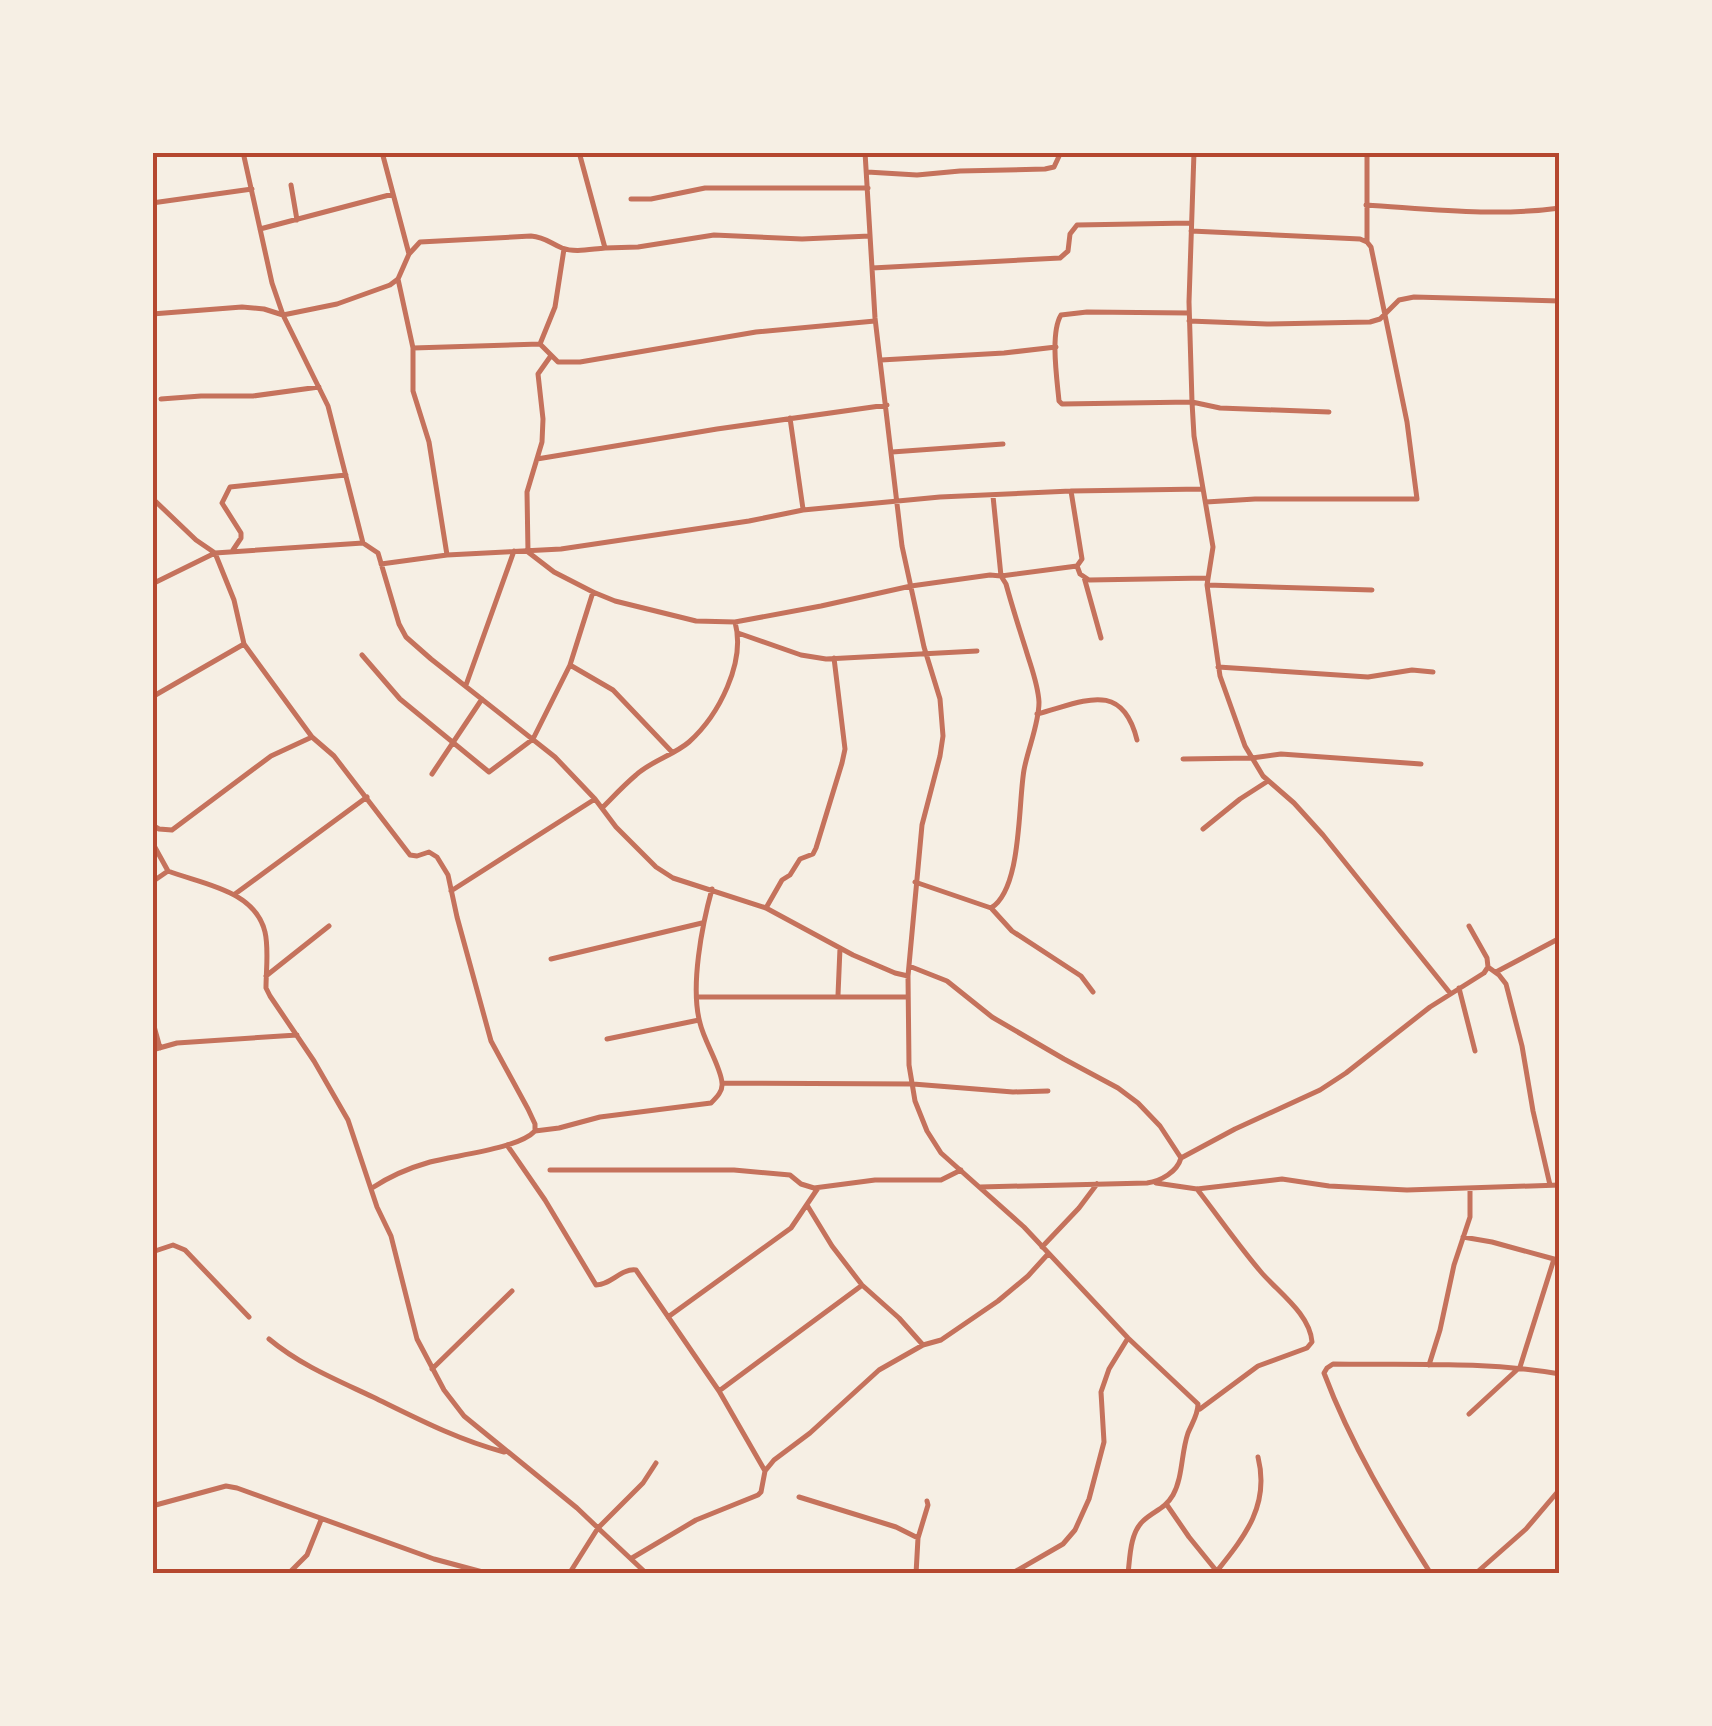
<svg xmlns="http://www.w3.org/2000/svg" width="1712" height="1726" font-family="Roboto,sans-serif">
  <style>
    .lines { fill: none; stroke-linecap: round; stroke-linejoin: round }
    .minor { stroke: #c5725c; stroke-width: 5 }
    .neatline { fill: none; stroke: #b5482f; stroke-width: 4 }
  </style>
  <rect width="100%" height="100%" fill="#f6efe4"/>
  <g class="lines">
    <path class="minor" d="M243,152l29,131 11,32 45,91 35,137
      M382,152l27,102
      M579,152l26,96 33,-1 76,-12 88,4 68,-3
      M865,152l10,166 27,228 22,101 16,52 3,37 -3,20 -18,69 -14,151 1,89 6,36 12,30 14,22 83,74 104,111 70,66c0,11 -6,19 -10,29 -7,20 -5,44 -15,62 -8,14 -20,16 -30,26 -13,12 -13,36 -15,53
      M1194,152l-5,150 3,100 2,34 19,111 -6,38 13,91 25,70 18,30 31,27 29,32 127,158
      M867,172l50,3 43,-4 85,-2 9,-2 7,-15
      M291,185l6,35
      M631,199h20l54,-11h163
      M152,203l100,-14
      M1366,205c64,4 129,12 194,3
      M260,229l133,-35
      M1191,231l169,8 7,3
      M872,268l188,-10 8,-7 2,-17 7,-9 113,-2
      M398,279l15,69v43l16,51 18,113
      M1189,313l-102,-1 -26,3c-11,18 -4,64 -2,86l3,3 130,-2 28,6 109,4
      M152,314l90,-7 22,2 19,6 54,-11 53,-19 8,-6 11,-25 11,-12 111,-6c14,1 19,7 31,12 13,5 29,1 43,0
      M1189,321l78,3 103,-2 10,-3 19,-19 15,-3 146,4
      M540,344l15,-37 9,-58
      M413,348l127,-4 18,18h22l176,-30 119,-11
      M550,357l-12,17 5,45 -1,23 -15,50 1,60 26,20 39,20 22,9 81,20 39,1 86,-16 90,-20 79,-11 11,1 76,-10 5,-7 -11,-68
      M881,360l123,-7 52,-6
      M161,399l40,-3h52l66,-9
      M790,418l13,91
      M892,452l111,-8
      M537,459l180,-30 170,-24
      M152,498l44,42 19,13 148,-10 15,10 21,71 7,13 25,22 124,98 40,42 21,28 40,40 17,11 93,30 87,47 42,18 13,3
      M1206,502l49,-3h162l-10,-77 -36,-175 -4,-5v-90
      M233,550l8,-12v-5l-19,-30 8,-16 116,-12
      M381,564l66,-9 114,-6 188,-28 54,-11 137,-13 131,-6 132,-2
      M1077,566l3,8 9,6 118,-2
      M1084,577l17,61
      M152,584l63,-31 19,47 10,44 68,93 22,19 76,99 7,1 12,-4 8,5 11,18 9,42 34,124 37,68 7,15v7
      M1207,585l165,5
      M738,633l63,22 25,4 151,-8
      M362,655l38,44 89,73 44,-33 37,-74 23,-73
      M570,665l43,25 59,62
      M1218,667l150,10 44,-7 21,2
      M466,685l48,-134
      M152,697l92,-53
      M1037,714c46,-12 85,-35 100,26
      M1183,759l69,-1 29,-4 140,10
      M432,774l50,-75
      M602,808c11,-11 22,-23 34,-33 15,-14 38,-20 53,-33 30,-27 57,-80 46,-120
      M152,825l7,4 13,1 99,-74 41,-19
      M1203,829l37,-30 28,-18
      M152,842l16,29c34,13 87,19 97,61 4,17 1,38 1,56l4,8 44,65 34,59 29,87 14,29 26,103 27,51 20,26 113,92 21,20 45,-45 13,-20
      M152,882l16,-11
      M915,882l76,26c31,-19 27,-104 33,-138 4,-22 15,-46 15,-68 -1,-18 -8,-35 -13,-52 -7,-22 -14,-44 -20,-66l-5,-8 -8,-80
      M451,891l144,-92
      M235,894l132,-97
      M766,908l16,-28 8,-5 10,-16 13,-5 3,-6 26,-85 3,-14 -11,-91
      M992,909l20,22 69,45 12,16
      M1469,926l18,32 1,9 11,8 7,9 16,62 11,65 17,74
      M551,959l151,-36
      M909,966l38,15 45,36 72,42 54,29 20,15 22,23 21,32c-4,14 -20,23 -34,25l-167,4
      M1496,972l64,-34
      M266,976l63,-50
      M1459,988l16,63
      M838,995l2,-47
      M697,997h211
      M152,1019l8,29
      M607,1039l92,-19
      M152,1050l25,-7 120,-8
      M722,1083l191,1 100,8 35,-1
      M507,1145l38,55 51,85c15,0 25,-17 40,-15l83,121 46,80
      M1181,1158l54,-29 85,-39 26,-17 84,-66 54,-34 4,-6
      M550,1170h184l56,5 11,9 13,4 61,-8h66l20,-10
      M1156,1183l41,6 85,-10 47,7 78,4 153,-5
      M372,1188c18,-12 37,-20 58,-26 26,-7 88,-13 105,-31l24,-3 41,-11 111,-14c6,-6 12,-12 11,-20 -1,-16 -18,-42 -22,-60 -10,-36 2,-98 12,-134
      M1197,1189c21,27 41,56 64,83 17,20 49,42 51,70l-5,6 -49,18 -58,43
      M807,1205l25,41 30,39 37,33 24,27
      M1463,1237l29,5 62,17 -34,108 -51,47
      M1042,1247l37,-39 18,-24
      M152,1252l21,-7 12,5 64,67
      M668,1317l123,-89 27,-40
      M269,1339c31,26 68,41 104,58 43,21 85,43 131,55
      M1429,1365l11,-35 14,-65 16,-48v-28
      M432,1369l80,-78
      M719,1391l142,-105
      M799,1497l97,30 22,11
      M1167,1505l22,32 30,37
      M152,1506l74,-20 11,2 197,71 56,15
      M632,1558l64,-38 62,-25 3,-3 4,-21 9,-11 36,-27 69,-63 44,-25 18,-5 57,-39 30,-25 20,-22
      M1217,1571c28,-35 53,-66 41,-114
      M288,1574l19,-19 14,-35
      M569,1574l29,-46 49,46
      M762,1574l1,-1
      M916,1574l2,-36 10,-33 -1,-4
      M1011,1574l52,-30 12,-14 14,-31 15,-57 -3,-50 8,-23 19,-31
      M1431,1574c-41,-65 -80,-129 -107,-201l3,-5 6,-4c76,1 152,-3 227,10
      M1475,1574l51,-45 34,-40"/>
  </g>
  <rect width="1712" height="1726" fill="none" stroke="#f6efe4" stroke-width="310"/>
  <rect x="155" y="155" width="1402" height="1416" class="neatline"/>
</svg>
